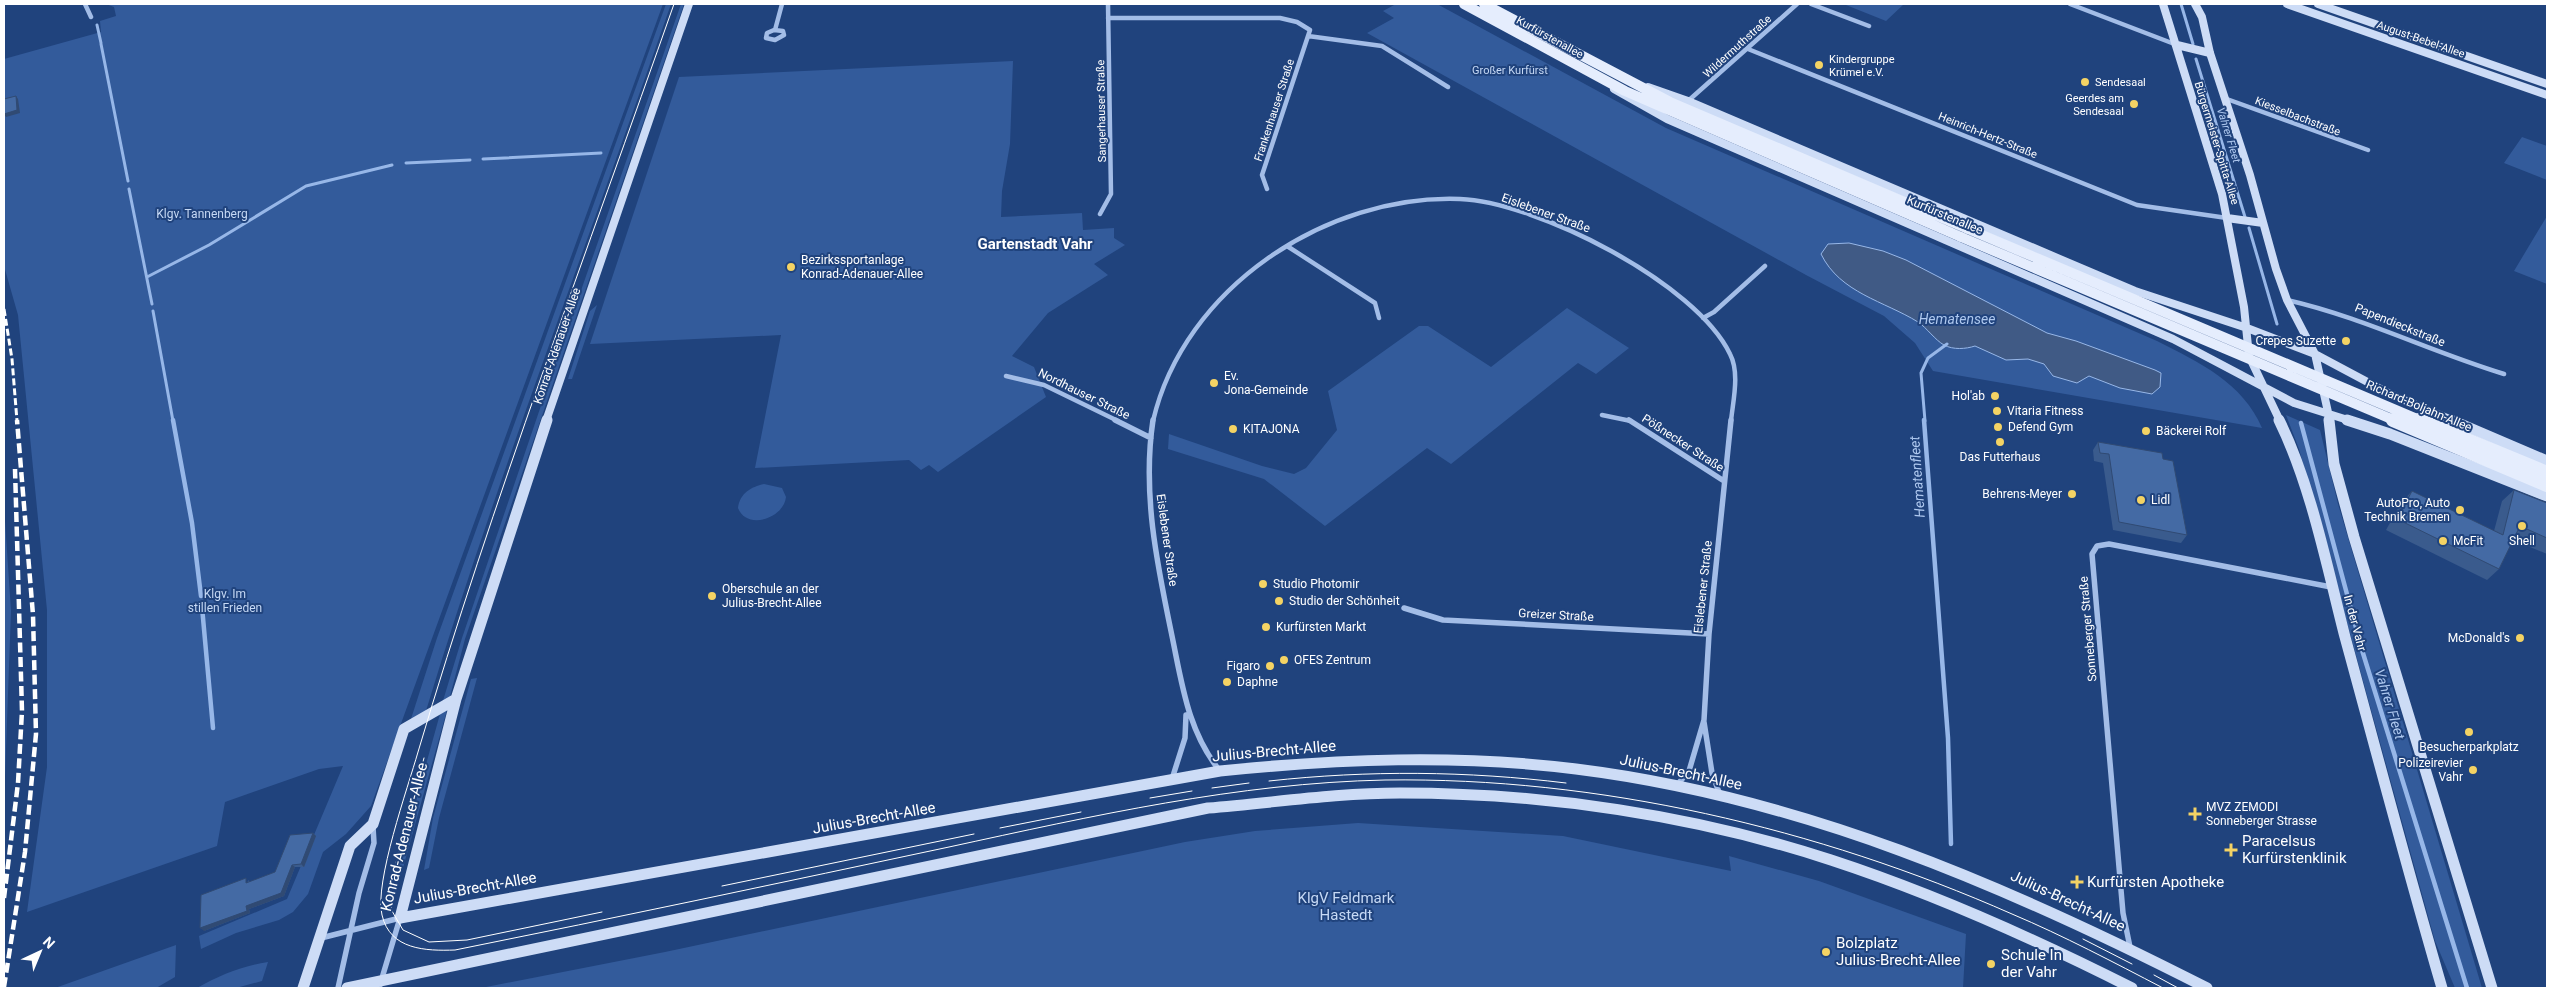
<svg xmlns="http://www.w3.org/2000/svg" width="2551" height="992" font-family="Roboto,sans-serif">
  <style>
    .green { fill: #335b9b }
    .water { fill: #405a85; stroke: #97b7e8 }
    .lines { fill: none; stroke-linecap: round; stroke-linejoin: round }
    .stream-far1 { stroke: #97b7e8; stroke-width: 3 }
    .stream { stroke: #97b7e8; stroke-width: 4.5 }
    .street-far1 { stroke: #a3bde7; stroke-width: 4.5 }
    .street { stroke: #a3bde7; stroke-width: 5.5 }
    .secondary-far1 { stroke: #cddcf6; stroke-width: 8 }
    .secondary { stroke: #cddcf6; stroke-width: 11 }
    .primary { stroke: #e5edfd; stroke-width: 10 }
    .tram { stroke: #fff; stroke-width: 1 }
    .rail-far1 { stroke: #fff; stroke-width: 3; stroke-dasharray: 7 3; stroke-linecap: butt }
    .rail { stroke: #fff; stroke-width: 4.5; stroke-dasharray: 10 4.5; stroke-linecap: butt }
    .primary-bridge-far1 { stroke: #e5edfd; stroke-width: 10 }
    .primary-bridge { stroke: #e5edfd; stroke-width: 14 }
    .wall { fill: #3a5b8d }
    .shaded-wall { fill: #304a73 }
    .building { fill: #446aa4; stroke: #304a73 }
    .poi-dot { fill: #f4d364; stroke: #20437d; stroke-width: 2 }
    .labels { text-anchor: middle; stroke-width: 4; stroke-linejoin: round; paint-order: stroke }
    .far-street-label { font-size: 11px; fill: #fff; stroke: #20437d }
    .far-poi-label { font-size: 11px; fill: #fff; stroke: #20437d; text-anchor: start }
    .far-park-label { font-size: 11px; fill: #c6d9f5; stroke: #20437d }
    .far-water-label { font-size: 11px; font-style: italic; fill: #aec8ef; stroke: #20437d }
    .street-label { font-size: 12px; fill: #fff; stroke: #20437d }
    .park-label { font-size: 12px; fill: #c6d9f5; stroke: #20437d }
    .poi-label { font-size: 12px; fill: #fff; stroke: #20437d; text-anchor: start }
    .water-label { font-size: 14px; font-style: italic; fill: #aec8ef; stroke: #20437d }
    .quarter-label { font-size: 15px; font-weight: bold; fill: #fff; stroke: #20437d }
    .near-street-label { font-size: 15px; fill: #fff; stroke: #20437d }
    .near-poi-label { font-size: 15px; fill: #fff; stroke: #20437d; text-anchor: start }
    .near-park-label { font-size: 15px; fill: #c6d9f5; stroke: #20437d }
  </style>
  <rect width="100%" height="100%" fill="#20437d"/>
  <path class="green" d="M106,4h557l-292,802 -25,28 -23,18 -15,42 -15,18 -14,8 -43,13 -35,16 -2,-13 88,-37 56,-133 -24,3 -94,33 -8,44 -190,66 20,-145v-157l-29,-295 -14,-49v-207l97,-27 -1,-11 16,-5 -2,-9z
    M666,4h5c-82,236 -173,470 -246,710l-15,8 27,-84z
    M681,4h3l-219,635 -16,61 -7,4 20,-66 86,-253z
    M1396,4h41l229,124 491,213c42,21 86,42 105,87l-329,-57 -18,-28 -31,-27 -78,-41 -439,-242 27,-15 -11,-7z
    M1848,4h56l-18,17 -40,-16z
    M1013,61l-3,83 -8,47 -1,26 81,-4 1,17 31,-2v10l11,7 -31,19 14,11 -60,38 -36,43 22,11 12,30 -108,75 -9,-7 -8,5 -12,-10 -154,8 26,-133 -191,9 89,-267z
    M2522,137l25,9v34l-43,-17z
    M2547,216v68l-33,-13z
    M597,305l-25,74h-4l22,-68z
    M1567,308l62,40 -33,26 -18,-11 -127,101 -24,-16 -102,78 -61,-47 -96,-30 1,-15 93,32 32,8 12,-6 31,-38 -9,-39 91,-65h9l63,41z
    M2286,415l34,15 18,74 144,484h-27l-20,-47 -136,-492z
    M4,416l1,105 6,90 -7,194z
    M764,484l18,4 4,9c-2,21 -39,34 -48,11 2,-15 13,-21 26,-24z
    M477,678l-38,140 -10,50 -5,2 9,-52 38,-139z
    M447,710l-46,165 -6,1 45,-162z
    M1358,823l205,13 168,35 -2,-15 90,25 147,53 -3,54h-1482l184,-36 520,-110 70,-11z
    M176,945l-1,32 -19,11h-101z
    M268,962l-6,19 -26,7h-39c23,-13 44,-22 71,-26z"/>
  <path class="water" d="M1849,243l34,8 23,9 141,73 29,8 79,29 6,3 -1,14 -8,7 -32,-6 -31,-12 -12,7 -24,-7 -9,-12 -16,-5 -22,1 -31,-14c-9,3 -22,4 -31,-1 -9,-5 -17,-17 -26,-23 -34,-21 -78,-29 -97,-68l7,-10z"/>
  <g class="lines">
    <path class="stream-far1" d="M2181,4l12,40
      M97,25l4,18
      M101,44l27,137
      M2196,59l49,158
      M483,159l118,-6
      M406,163l64,-3
      M129,189l23,115
      M2249,228l28,96
      M147,277l62,-32 97,-59 86,-21
      M153,311l20,110
      M1925,421l-4,-48 7,-15 19,-14"/>
    <path class="stream" d="M173,420l19,103 9,73
      M1924,420l24,318 3,106
      M2301,423l61,227 105,338
      M202,607l11,121"/>
    <path class="street-far1" d="M85,4l6,13
      M1811,4l58,22
      M2070,4l107,41
      M1108,18h172l17,4 13,8 -48,145 5,14
      M774,30l9,1 1,4 -9,5 -9,-2 1,-5z
      M775,30l7,-26
      M1308,36l74,10 66,41
      M1748,49l389,156 90,13
      M2224,98l144,52
      M1688,101l109,-97
      M1100,214l11,-20 -3,-190
      M1287,246l88,57 4,15
      M2287,300c75,17 144,52 217,74
      M1703,318l11,-6 51,-46
      M1006,376l38,9 74,36
      M1602,415l29,6
      M1153,421c31,-133 173,-227 307,-222 77,3 236,84 270,155 10,19 3,47 1,67"/>
    <path class="street" d="M1115,420l36,18
      M1153,420c-11,73 4,144 19,216 10,48 16,96 48,135
      M1629,420l95,61
      M1404,608l39,12 266,14
      M1704,722l8,51 8,22
      M1172,779l13,-41 1,-23
      M1677,785l12,-14 15,-51 5,-86 22,-214
      M321,938l79,-20 -21,70
      M2130,947l-7,-34 -31,-359 5,-8 12,-2 222,43
      M338,988l21,-95 15,-50 -1,-16"/>
    <path class="secondary-far1" d="M2163,4l59,190 22,113 5,49 31,65
      M2195,4l7,13 8,36 40,122 26,94 11,31 28,54 15,67
      M2287,4l260,91
      M2318,4l229,80
      M2177,45l33,8
      M1648,87l40,14 447,190 112,37 68,26 75,40 64,27
      M1614,89l53,30 506,220 121,64 57,18
      M2227,218l36,5
      M546,421l143,-417"/>
    <path class="secondary" d="M547,420l-91,279 -56,219 820,-147c118,-12 238,-17 356,-2 225,28 431,117 631,219
      M2279,420c32,65 48,147 66,217 32,117 63,235 97,351
      M2329,420l5,44 20,73 138,451
      M2347,420l43,14 157,62
      M2451,420l96,41
      M303,988l47,-142 23,-22 31,-95 52,-30
      M347,988l861,-180c64,-5 127,-15 192,-15 144,0 294,22 431,67 104,34 204,79 301,128"/>
    <path class="primary" d="M1464,4l161,87 336,146
      M1484,4l186,98 298,127"/>
    <path class="tram" d="M674,4c-87,248 -181,495 -256,748 -10,35 -44,131 -36,163 8,35 44,36 73,35 165,-33 329,-68 494,-103 143,-31 289,-64 436,-67 214,-3 432,48 627,134 52,22 101,48 151,74
      M424,758l-31,116 -3,28 2,9 11,19 26,12 38,-2 135,-28
      M1269,781c100,-11 198,-10 297,2
      M1212,788l37,-5
      M1150,798l42,-7
      M1000,828l81,-16
      M722,886l252,-52
      M2083,939l49,25
      M2154,975l24,13"/>
    <path class="rail-far1" d="M4,309l8,50 5,62"/>
    <path class="rail" d="M4,898l14,-115 4,-72 -7,-242
      M4,987l21,-135 11,-118 -3,-119 -16,-195"/>
    <path class="primary-bridge-far1" d="M1968,229l454,192
      M1961,237l435,184"/>
    <path class="primary-bridge" d="M2393,420l154,65
      M2419,420l128,53"/>
  </g>
  <path class="wall" d="M2098,442l65,17 24,76 -6,8 -68,-13 -10,-67 -9,-2 -1,-11z
    M2514,490l33,13v51l-34,-14 -14,29 -12,11 -101,-50 15,-27 11,-12 82,40 8,-30z
    M313,833l3,3 -12,31h-9l-11,29 -35,13 1,4 -46,18 45,-51v2l26,-10z"/>
  <path class="shaded-wall" d="M16,96l2,3 2,14 -14,4 -2,-3z
    M313,833l3,3 -12,31 -3,-3z
    M292,865l3,2 -11,29 -35,13 1,4 -46,18 -4,-3 46,-22z"/>
  <path class="building" d="M16,96l1,14 -13,4v-15z
    M2098,442l64,11 1,6 10,2 14,74 -68,-13 -10,-68 -9,-1z
    M2514,490l33,13v35l-27,-12 -21,43 -102,-50 15,-28 91,44z
    M313,833l-12,31 -9,1 -11,28 -35,13 1,5 -47,17 1,-33 45,-17v5l29,-11 15,-37z"/>
  <g class="poi-dot">
    <circle cx="1819" cy="65" r="5"/>
    <circle cx="2085" cy="82" r="5"/>
    <circle cx="2134" cy="104" r="5"/>
    <circle cx="791" cy="267" r="5"/>
    <circle cx="2346" cy="341" r="5"/>
    <circle cx="1214" cy="383" r="5"/>
    <circle cx="1995" cy="396" r="5"/>
    <circle cx="1997" cy="411" r="5"/>
    <circle cx="1998" cy="427" r="5"/>
    <circle cx="1233" cy="429" r="5"/>
    <circle cx="2146" cy="431" r="5"/>
    <circle cx="2000" cy="442" r="5"/>
    <circle cx="2072" cy="494" r="5"/>
    <circle cx="2141" cy="500" r="5"/>
    <circle cx="2460" cy="510" r="5"/>
    <circle cx="2522" cy="526" r="5"/>
    <circle cx="2443" cy="541" r="5"/>
    <circle cx="1263" cy="584" r="5"/>
    <circle cx="712" cy="596" r="5"/>
    <circle cx="1279" cy="601" r="5"/>
    <circle cx="1266" cy="627" r="5"/>
    <circle cx="2520" cy="638" r="5"/>
    <circle cx="1284" cy="660" r="5"/>
    <circle cx="1270" cy="666" r="5"/>
    <circle cx="1227" cy="682" r="5"/>
    <circle cx="2469" cy="732" r="5"/>
    <circle cx="2473" cy="770" r="5"/>
    <path d="M2192.5 806.5h5v5h5v5h-5v5h-5v-5h-5v-5h5z"/>
    <path d="M2228.5 842.5h5v5h5v5h-5v5h-5v-5h-5v-5h5z"/>
    <path d="M2074.5 874.5h5v5h5v5h-5v5h-5v-5h-5v-5h5z"/>
    <circle cx="1826" cy="952" r="5"/>
    <circle cx="1991" cy="964" r="5"/>
  </g>
  <g class="labels">
    <g class="far-street-label">
      <text transform="translate(1550 37) rotate(29)" y="4">Kurfürstenallee</text>
      <text transform="translate(2421 39) rotate(19)" y="4">August-Bebel-Allee</text>
      <text transform="translate(1737 46) rotate(-42)" y="4">Wildermuthstraße</text>
      <text transform="translate(1274 110) rotate(-72)" y="4">Frankenhauser Straße</text>
      <text transform="translate(1101 111) rotate(-91)" y="4">Sangerhauser Straße</text>
      <text transform="translate(2298 116) rotate(21)" y="4">Kiesselbachstraße</text>
      <text transform="translate(1988 135) rotate(22)" y="4">Heinrich-Hertz-Straße</text>
      <text transform="translate(2217 143) rotate(73)" y="4">Bürgermeister-Spitta-Allee</text>
    </g>
    <g class="far-poi-label">
      <text x="1829" y="63">Kindergruppe<tspan x="1829" dy="13">Krümel e.V.</tspan></text>
      <text x="2095" y="86">Sendesaal</text>
      <text x="2124" y="102" text-anchor="end">Geerdes am<tspan x="2124" dy="13">Sendesaal</tspan></text>
    </g>
    <g class="far-park-label">
      <text x="1510" y="74">Großer Kurfürst</text>
    </g>
    <g class="far-water-label">
      <text transform="translate(2229 135) rotate(73)" y="4">Vahrer Fleet</text>
    </g>
    <g class="street-label">
      <text transform="translate(1546 213) rotate(20)" y="4">Eislebener Straße</text>
      <text transform="translate(1945 215) rotate(23)" y="4">Kurfürstenallee</text>
      <text transform="translate(2400 325) rotate(22)" y="4">Papendieckstraße</text>
      <text transform="translate(557 346) rotate(-71)" y="4">Konrad-Adenauer-Allee</text>
      <text transform="translate(1084 394) rotate(26)" y="4">Nordhauser Straße</text>
      <text transform="translate(2419 406) rotate(23)" y="4">Richard-Boljahn-Allee</text>
      <text transform="translate(1683 443) rotate(33)" y="4">Pößnecker Straße</text>
      <text transform="translate(1167 540) rotate(82)" y="4">Eislebener Straße</text>
      <text transform="translate(1703 587) rotate(-84)" y="4">Eislebener Straße</text>
      <text transform="translate(1556 615) rotate(3)" y="4">Greizer Straße</text>
      <text transform="translate(2355 623) rotate(75)" y="4">In der Vahr</text>
      <text transform="translate(2088 629) rotate(-95)" y="4">Sonneberger Straße</text>
    </g>
    <g class="park-label">
      <text x="202" y="218">Klgv. Tannenberg</text>
      <text x="225" y="598">Klgv. Im<tspan x="225" dy="14">stillen Frieden</tspan></text>
    </g>
    <g class="poi-label">
      <text x="801" y="264">Bezirkssportanlage<tspan x="801" dy="14">Konrad-Adenauer-Allee</tspan></text>
      <text x="2336" y="345" text-anchor="end">Crepes Suzette</text>
      <text x="1224" y="380">Ev.<tspan x="1224" dy="14">Jona-Gemeinde</tspan></text>
      <text x="1985" y="400" text-anchor="end">Hol'ab</text>
      <text x="2007" y="415">Vitaria Fitness</text>
      <text x="2008" y="431">Defend Gym</text>
      <text x="1243" y="433">KITAJONA</text>
      <text x="2156" y="435">Bäckerei Rolf</text>
      <text x="2000" y="461" text-anchor="middle">Das Futterhaus</text>
      <text x="2062" y="498" text-anchor="end">Behrens-Meyer</text>
      <text x="2151" y="504">Lidl</text>
      <text x="2450" y="507" text-anchor="end">AutoPro, Auto<tspan x="2450" dy="14">Technik Bremen</tspan></text>
      <text x="2453" y="545">McFit</text>
      <text x="2522" y="545" text-anchor="middle">Shell</text>
      <text x="1273" y="588">Studio Photomir</text>
      <text x="722" y="593">Oberschule an der<tspan x="722" dy="14">Julius-Brecht-Allee</tspan></text>
      <text x="1289" y="605">Studio der Schönheit</text>
      <text x="1276" y="631">Kurfürsten Markt</text>
      <text x="2510" y="642" text-anchor="end">McDonald's</text>
      <text x="1294" y="664">OFES Zentrum</text>
      <text x="1260" y="670" text-anchor="end">Figaro</text>
      <text x="1237" y="686">Daphne</text>
      <text x="2469" y="751" text-anchor="middle">Besucherparkplatz</text>
      <text x="2463" y="767" text-anchor="end">Polizeirevier<tspan x="2463" dy="14">Vahr</tspan></text>
      <text x="2206" y="811">MVZ ZEMODI<tspan x="2206" dy="14">Sonneberger Strasse</tspan></text>
    </g>
    <g class="water-label">
      <text x="1957" y="324">Hematensee</text>
      <text transform="translate(1917 477) rotate(-94)" y="5">Hematenfleet</text>
      <text transform="translate(2390 704) rotate(73)" y="5">Vahrer Fleet</text>
    </g>
    <g class="quarter-label">
      <text x="1035" y="249">Gartenstadt Vahr</text>
    </g>
    <g class="near-street-label">
      <text transform="translate(1274 751) rotate(-5)" y="5">Julius-Brecht-Allee</text>
      <text transform="translate(1681 772) rotate(12)" y="5">Julius-Brecht-Allee</text>
      <text transform="translate(874 818) rotate(-10)" y="5">Julius-Brecht-Allee</text>
      <text transform="translate(404 837) rotate(-76)" y="5">Konrad-Adenauer-Allee</text>
      <text transform="translate(475 888) rotate(-10)" y="5">Julius-Brecht-Allee</text>
      <text transform="translate(2068 901) rotate(25)" y="5">Julius-Brecht-Allee</text>
    </g>
    <g class="near-poi-label">
      <text x="2242" y="846">Paracelsus<tspan x="2242" dy="17">Kurfürstenklinik</tspan></text>
      <text x="2087" y="887">Kurfürsten Apotheke</text>
      <text x="1836" y="948">Bolzplatz<tspan x="1836" dy="17">Julius-Brecht-Allee</tspan></text>
      <text x="2001" y="960">Schule In<tspan x="2001" dy="17">der Vahr</tspan></text>
    </g>
    <g class="near-park-label">
      <text x="1346" y="903">KlgV Feldmark<tspan x="1346" dy="17">Hastedt</tspan></text>
    </g>
  </g>
  <rect width="2551" height="992" fill="none" stroke="#ffffff" stroke-width="10"/>
  <g transform="translate(40 952) rotate(44)" stroke="#20437d" stroke-width="4" paint-order="stroke">
  <path d="M0-4L9 19L0 12L-9 19Z" fill="#ffffff"/>
  <text y="-8" font-size="14" font-weight="bold" text-anchor="middle" fill="#ffffff">N</text>
  </g>
</svg>
